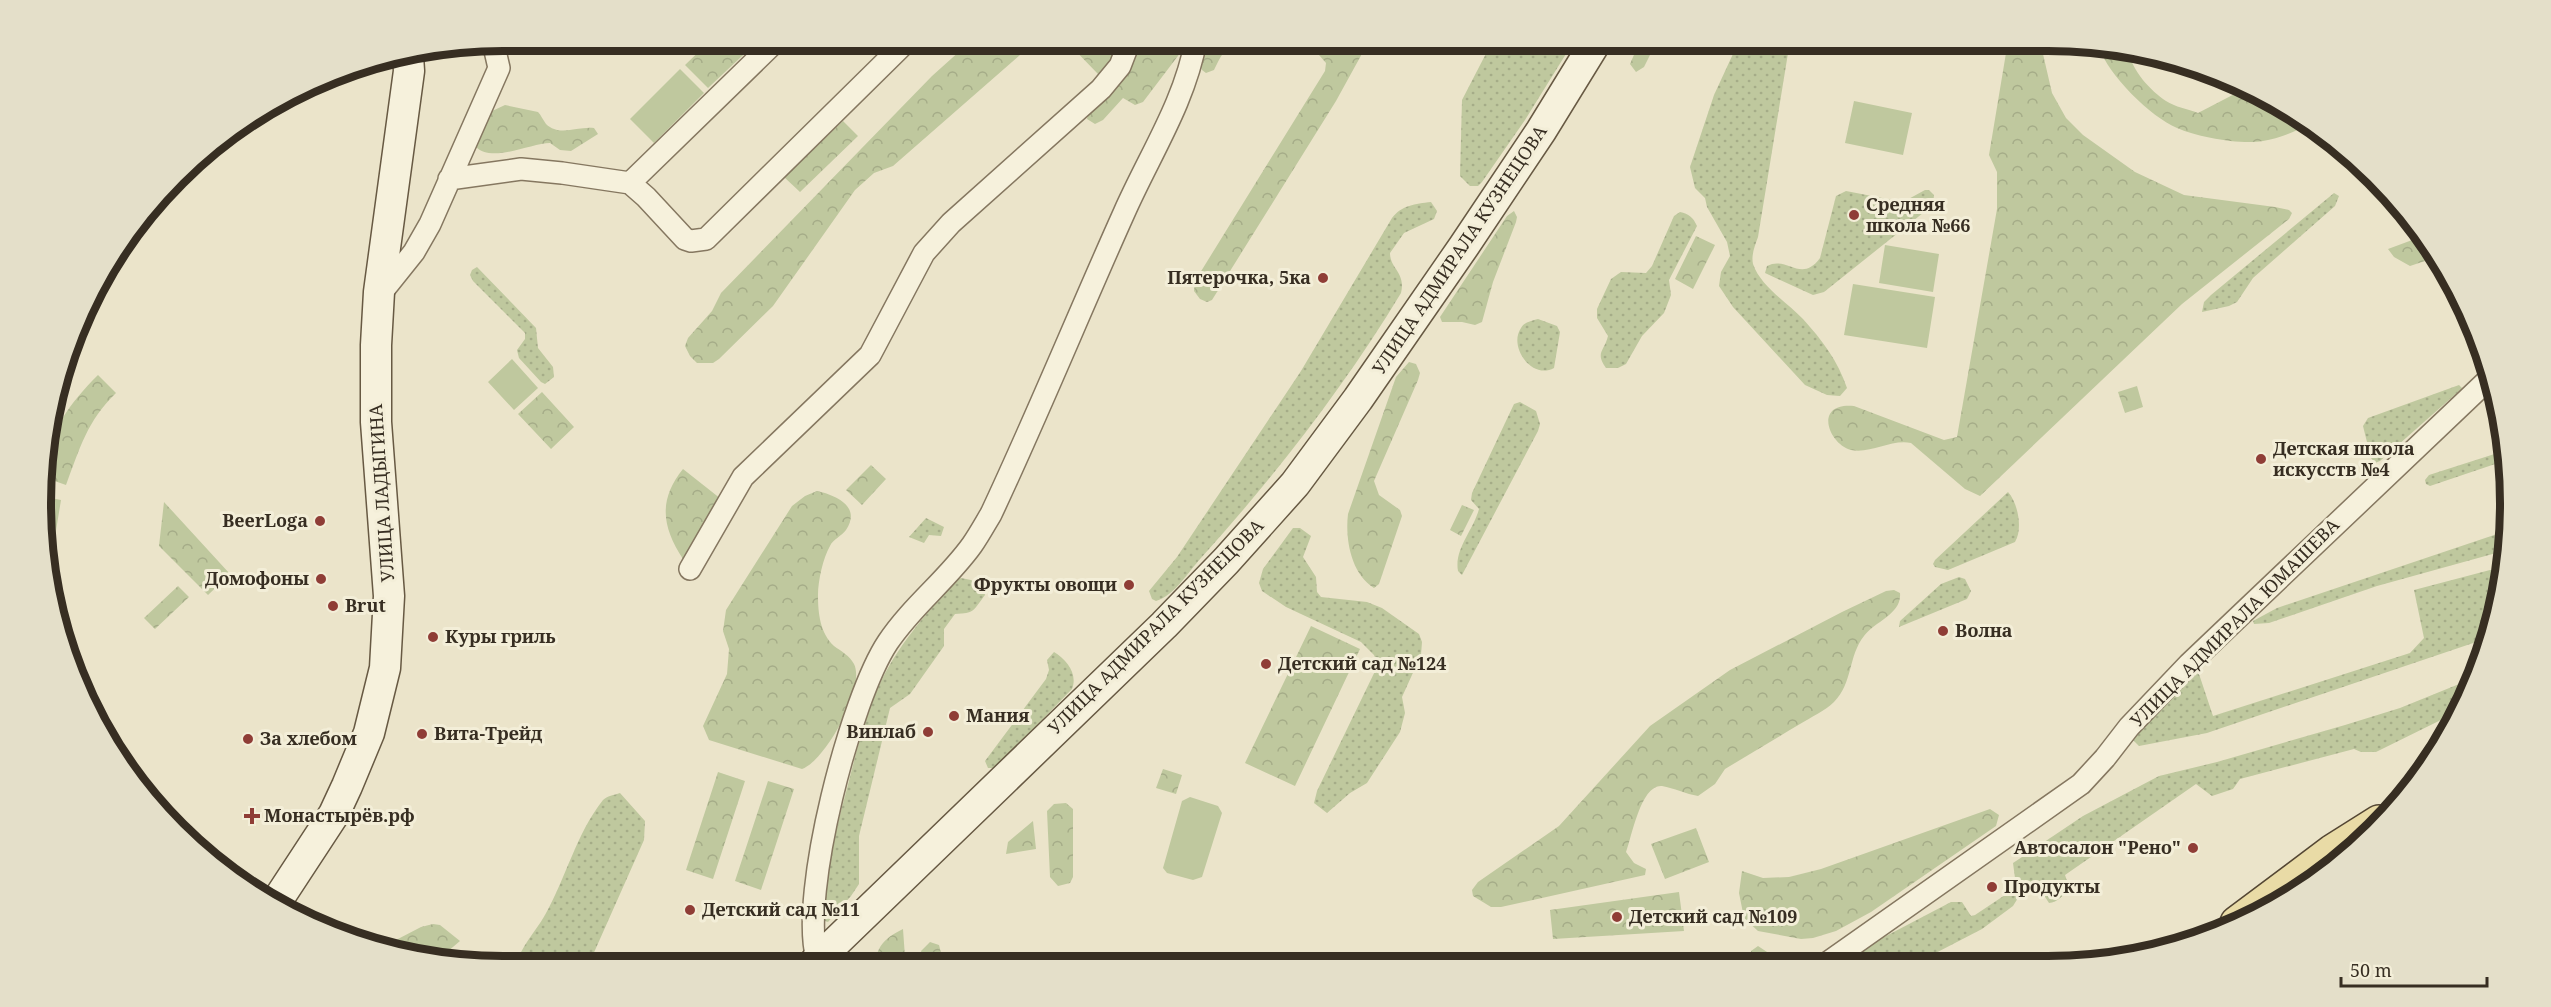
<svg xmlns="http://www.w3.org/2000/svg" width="2551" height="1007" font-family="'Noto Serif',serif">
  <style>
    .grass { fill: url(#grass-dots) }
    .forest { fill: url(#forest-crowns) }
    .garden { fill: #bfc89e }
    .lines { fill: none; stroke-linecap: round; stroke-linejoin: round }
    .street-casing { stroke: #857760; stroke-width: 24 }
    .secondary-casing { stroke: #675943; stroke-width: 33 }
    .primary-casing { stroke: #544633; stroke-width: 36 }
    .street { stroke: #f6f1dc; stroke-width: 21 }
    .secondary { stroke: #f6f1dc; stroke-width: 30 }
    .primary { stroke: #e9dba6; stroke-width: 33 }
    .poi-dot { fill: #8f3d36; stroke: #f3eed8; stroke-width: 2 }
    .labels { text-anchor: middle; stroke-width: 6; stroke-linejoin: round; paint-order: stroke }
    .poi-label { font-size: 18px; font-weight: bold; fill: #372e22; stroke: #f3eed8; text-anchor: start }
    .street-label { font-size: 18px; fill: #372e22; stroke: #f3eed8 }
    .rim { fill: none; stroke: #372e22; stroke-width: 8 }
  </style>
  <defs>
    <pattern id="grass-dots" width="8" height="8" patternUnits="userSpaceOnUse" patternTransform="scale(1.5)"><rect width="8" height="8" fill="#bfc89e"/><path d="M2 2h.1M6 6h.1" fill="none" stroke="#a5ac88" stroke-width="1.8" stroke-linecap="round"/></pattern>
    <pattern id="forest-crowns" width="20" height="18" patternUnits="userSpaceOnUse" patternTransform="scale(1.5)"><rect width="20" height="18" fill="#bfc89e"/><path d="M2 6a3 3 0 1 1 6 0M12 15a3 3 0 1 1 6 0" fill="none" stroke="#a5ac88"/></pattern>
  </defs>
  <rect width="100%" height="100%" fill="#ebe4ca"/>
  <path class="grass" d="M1493,40l81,1 -49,79 -43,62 -4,4h-8l-10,-10 2,-76z
    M1739,41h51l-32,196c-3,8 -7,18 -5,27 8,23 34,38 50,55 19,21 35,42 44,69l-7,8 -13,-1 -22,-10 -72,-78 -14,-21 2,-14 9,-16 -3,-14 -20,-35 -2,-9 -10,-10 -5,-21 24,-72z
    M1925,190h4l5,5 -1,10 -109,87 -11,3 -48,-22 2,-7c20,-11 34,18 53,-8l16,-62 10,-5 57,11z
    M2334,193l5,3 -4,10 -82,72 -16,24 -8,4 -27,6 2,-10 7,-7z
    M1431,202l6,9 -3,8 -30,14 -14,20c0,16 16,19 11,40 -56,93 -127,184 -200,265 -12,13 -27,38 -45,43l-4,-2 -3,-8 28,-34 124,-186 91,-153c10,-13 23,-14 39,-16z
    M1680,212c9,2 13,5 17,14l-28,54 2,15 -7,18 -22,23 -16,28 -8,4h-12c-11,-16 -2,-16 2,-32l-11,-18v-9l14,-30 10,-7 25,1 6,-7 22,-50z
    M477,267l59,61 2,20 15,19 1,10 -9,7 -4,-2 -22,-24 -2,-8 8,-11v-6l-52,-52 -3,-6 2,-5z
    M1538,319l19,7 3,6 -6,36c-22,12 -46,-21 -33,-40 3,-6 10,-7 17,-9z
    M2459,385l3,3 -3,3 -79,70 -5,2 -4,-5 -8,-32 5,-8z
    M1520,402l16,9 4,13 -2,7 -76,144 -4,-4c-4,-22 15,-40 21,-62l-8,-9 1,-7 42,-89z
    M2507,450v10l-77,26 -4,-2 -1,-4 4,-5z
    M2008,492c10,11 15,37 7,50l-67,28 -13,-3 -2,-3 2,-4z
    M926,518l18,9 -3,9 -12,-1 -5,8 -15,-6z
    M1293,528h7l11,8 -8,21 13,20 1,15 4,5 46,5 15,6 37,26 3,8 -1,13 -19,42 3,16 -5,19 -33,51 -17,10 -23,20 -13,-10 3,-12 61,-126 -4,-10 -13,-13 -75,-35 -24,-16 -3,-8 4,-14z
    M2509,530l-2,20 -130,36 -108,37 -15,1 -1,-3 24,-13z
    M2490,570h14l-9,54 -7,14 -281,95 -68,13 -7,-7 2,-7 61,-60 4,2 14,42 197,-63 14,-15 -10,-48z
    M1959,577l6,2 6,12 -4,8 -68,28 1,-6 41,-37z
    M961,578l10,2 12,7 2,8c-13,17 -10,18 -30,19l-11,15v17l-34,48 -20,14 -31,128v48l-8,12 -23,26 -6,-2c0,-39 11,-75 20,-113 11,-39 19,-81 36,-119 18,-41 48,-74 78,-108z
    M1054,652c13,8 24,22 18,37l-77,79h-7l-3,-7 3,-4 58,-78 3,-9 -2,-10z
    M2469,680l-15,33 -5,3 -73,36h-15l-7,-3 -114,30 -7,10 -21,7 -16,-12 -131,91 4,12c-4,7 -12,16 -20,16l-13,-20 -10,2 -13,21 -31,23 -54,28 -40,2 -15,4h-33l27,-17 84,-44h11l9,14 4,-1 33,-22 7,-15 -2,-15 70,-47 76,-40 58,-14 128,-37 55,-17z
    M620,793l25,28 -1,19 -56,126h-72c5,-21 19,-33 29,-51 21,-37 31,-81 58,-115 4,-4 11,-5 17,-7z"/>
  <path class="forest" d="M711,40l47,1 -50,47 -23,-23z
    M971,41h65l-143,125 -19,7 -19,17 -82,116 -54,53 -6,4h-16l-7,-7 -5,-10 3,-8 24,-27 9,-18 211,-217z
    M1066,41h54l-7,17 -15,16z
    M1142,41h44l-2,7 -41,54 -8,3 -12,-7 -20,22 -8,4 -8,-5c1,-9 12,-15 19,-21 17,-16 27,-36 36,-57z
    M1205,41h33c-13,5 -18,17 -24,29l-8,3 -4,-3 -2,-6z
    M1292,41h77l-33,60 -124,199 -5,2 -7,-3 -6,-8 1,-10 130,-210 1,-8 -7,-8z
    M1640,41h17l-13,26 -8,5 -6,-8z
    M2008,41h32l12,52 14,25 17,17 52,37 49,23 91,12 14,3 3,3 -3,6 -107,85 -202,192 -15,-7 -54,-46c-20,-4 -40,11 -60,7 -23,-6 -38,-48 3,-44l90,34 13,-3 40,-228v-37l-8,-17z
    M2099,47l30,4c2,19 22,40 37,50 9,6 22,8 32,12l50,-26 62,37c-14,7 -31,15 -47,17 -22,4 -66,-4 -86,-13 -26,-11 -69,-53 -78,-81z
    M505,105l33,7c3,3 5,8 8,12 13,13 32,2 48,4l4,6 -27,17 -11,-1 -10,-7c-19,0 -59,21 -75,3l15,-34z
    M843,121l15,15 -58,56 -16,-15z
    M1514,211l3,6 -1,5 -23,60 -11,40 -7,3 -13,-3h-20l-2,-5 67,-101z
    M1696,236l19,9 -22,44 -18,-10z
    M2423,236l14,21 -27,9 -16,-9 -6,-8z
    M1409,362l7,2 4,9 -2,7 -44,101 5,14 21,15 2,6 -23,68 -5,4c-23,-14 -29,-49 -26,-74l48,-137z
    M98,375l18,18c-29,28 -36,55 -50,92l-20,-7c-2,-42 24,-75 52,-103z
    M2137,386l6,21 -18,6 -7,-21z
    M542,392l32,35 -23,22 -33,-35z
    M871,465l15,14 -24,26 -16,-15z
    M683,469l38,30 -38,60c-21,-32 -25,-59 0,-90z
    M817,491c18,4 45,15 29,39 -4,6 -13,9 -16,16 -7,12 -12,35 -12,49 0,18 2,38 16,51 7,5 16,10 20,18 12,24 -29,97 -52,105l-93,-29 -6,-14 24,-52 2,-25 -6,-18 3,-21 66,-104 13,-10z
    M164,502l66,72 -22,21 -49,-49z
    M1462,505l12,5 -13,26 -11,-6z
    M178,586l11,11 -34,32 -11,-11z
    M1894,590l6,3c2,21 -25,28 -36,43 -16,20 -11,47 -30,66 -9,9 -23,15 -34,22 -25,15 -50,30 -75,45l-10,15 -17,12c-12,-2 -24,-8 -36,-10 -21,-2 -30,50 -36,66l8,11 12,6 -1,6 -144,32h-10l-18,-11 -1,-6 6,-8 81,-56 91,-100 80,-56 112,-58 44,-21z
    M1311,626l49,23 -65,137 -50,-23z
    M1163,769l19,6 -6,19 -20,-6z
    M718,772l27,9 -32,98 -27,-9z
    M768,781l26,8 -33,101 -26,-9z
    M1066,803l7,6v68l-3,6 -12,3 -8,-9 -3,-66 7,-7z
    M1990,809l9,6 -3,11 -125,86 -35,19 -23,7 -12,1 -43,-8 -14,-13 -5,-25 3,-22 21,7 26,-1 32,-8z
    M1033,821l3,28 -30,5 2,-12z
    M1696,828l13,34 -44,17 -14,-35z
    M1679,892l5,39 -131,8 -3,-29z
    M433,924l7,1 20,16 -20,17 -30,-4 -14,-14 25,-13z
    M903,929l2,28 -30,5c3,-18 12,-25 28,-33z
    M930,942l9,3 5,20h-20l-3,-14z
    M1758,946l26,17h-33v-12z
    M1722,952l2,11 -35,1 -1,-7z"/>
  <path class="garden" d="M680,69l24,24 -50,50 -24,-24z
    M1854,101l58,12 -9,42 -58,-12z
    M1885,245l54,9 -6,38 -54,-9z
    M1853,284l82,13 -8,51 -83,-13z
    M512,359l26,29 -24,22 -26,-28z
    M46,497l15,3 -8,49 -5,-1z
    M1190,797l28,9 4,7 -20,64 -9,3 -26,-7 -4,-5 19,-67z"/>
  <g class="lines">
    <g class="street-casing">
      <path id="street" d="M449,179l72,-10 41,4 68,10 16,14 39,42 6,2 15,-2 202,-199
        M630,183l147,-143
        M379,292l7,-5 28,-35 16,-28 69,-156 -6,-26
        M690,569l53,-92 127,-122 54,-102 27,-30 150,-134 19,-23 10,-26
        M817,959c-18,-64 34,-262 71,-317 24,-36 59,-62 84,-97 7,-10 13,-21 19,-31 47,-100 88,-201 133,-301 25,-57 61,-111 72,-173
        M1827,963l254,-179 24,-26 24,-31 60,-63 302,-287"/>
    </g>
    <g class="secondary-casing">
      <path id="secondary" d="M275,904l59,-90 13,-28 22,-53 16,-65 4,-72 -13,-174v-77l3,-53 30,-221 -1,-15
        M811,966l353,-341 62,-64 69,-77 63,-85 106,-153 77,-115 56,-91"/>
    </g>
    <g class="primary-casing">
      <path id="primary" d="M2237,923l96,-72 46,-29"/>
    </g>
    <use href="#street" class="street"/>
    <use href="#secondary" class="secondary"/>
    <use href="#primary" class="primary"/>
  </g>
  <g class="poi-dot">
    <circle cx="1854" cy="215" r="6"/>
    <circle cx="1323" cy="278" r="6"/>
    <circle cx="2261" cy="459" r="6"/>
    <circle cx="320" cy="521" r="6"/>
    <circle cx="321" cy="579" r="6"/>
    <circle cx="1129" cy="585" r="6"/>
    <circle cx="333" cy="606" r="6"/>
    <circle cx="1943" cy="631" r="6"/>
    <circle cx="433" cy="637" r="6"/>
    <circle cx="1266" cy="664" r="6"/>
    <circle cx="954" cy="716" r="6"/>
    <circle cx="928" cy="732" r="6"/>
    <circle cx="422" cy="734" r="6"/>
    <circle cx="248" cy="739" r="6"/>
    <path d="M249 807h6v6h6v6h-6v6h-6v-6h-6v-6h6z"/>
    <circle cx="2193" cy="848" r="6"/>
    <circle cx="1992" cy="887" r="6"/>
    <circle cx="690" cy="910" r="6"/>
    <circle cx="1617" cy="917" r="6"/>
  </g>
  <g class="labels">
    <g class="poi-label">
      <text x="1866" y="211">Средняя<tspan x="1866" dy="21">школа №66</tspan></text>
      <text x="1311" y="284" text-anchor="end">Пятерочка, 5ка</text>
      <text x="2273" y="455">Детская школа<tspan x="2273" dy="21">искусств №4</tspan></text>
      <text x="308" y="527" text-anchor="end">BeerLoga</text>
      <text x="309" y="585" text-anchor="end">Домофоны</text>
      <text x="1117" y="591" text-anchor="end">Фрукты овощи</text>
      <text x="345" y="612">Brut</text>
      <text x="1955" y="637">Волна</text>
      <text x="445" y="643">Куры гриль</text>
      <text x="1278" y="670">Детский сад №124</text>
      <text x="966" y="722">Мания</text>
      <text x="916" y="738" text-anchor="end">Винлаб</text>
      <text x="434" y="740">Вита-Трейд</text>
      <text x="260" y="745">За хлебом</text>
      <text x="264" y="822">Монастырёв.рф</text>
      <text x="2181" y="854" text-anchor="end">Автосалон "Рено"</text>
      <text x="2004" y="893">Продукты</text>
      <text x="702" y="916">Детский сад №11</text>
      <text x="1629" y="923">Детский сад №109</text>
    </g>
    <g class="street-label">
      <text transform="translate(1460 250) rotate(-56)" y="6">УЛИЦА АДМИРАЛА КУЗНЕЦОВА</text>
      <text transform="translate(382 493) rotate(-94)" y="6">УЛИЦА ЛАДЫГИНА</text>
      <text transform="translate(2235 623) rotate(-45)" y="6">УЛИЦА АДМИРАЛА ЮМАШЕВА</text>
      <text transform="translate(1156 627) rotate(-45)" y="6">УЛИЦА АДМИРАЛА КУЗНЕЦОВА</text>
    </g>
  </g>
  <path d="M0 0H2551V1007H0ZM503 51H2048A452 452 0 0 1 2500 503V504A452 452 0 0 1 2048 956H503A452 452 0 0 1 51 504V503A452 452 0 0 1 503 51Z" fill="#e4dfc9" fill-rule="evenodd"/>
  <path class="rim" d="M503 51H2048A452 452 0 0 1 2500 503V504A452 452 0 0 1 2048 956H503A452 452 0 0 1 51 504V503A452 452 0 0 1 503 51Z"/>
  <path d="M2341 977v9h146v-9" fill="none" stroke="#372e22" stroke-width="3"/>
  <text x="2350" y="977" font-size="18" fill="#372e22" stroke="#f3eed8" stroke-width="4.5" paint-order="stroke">50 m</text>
</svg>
